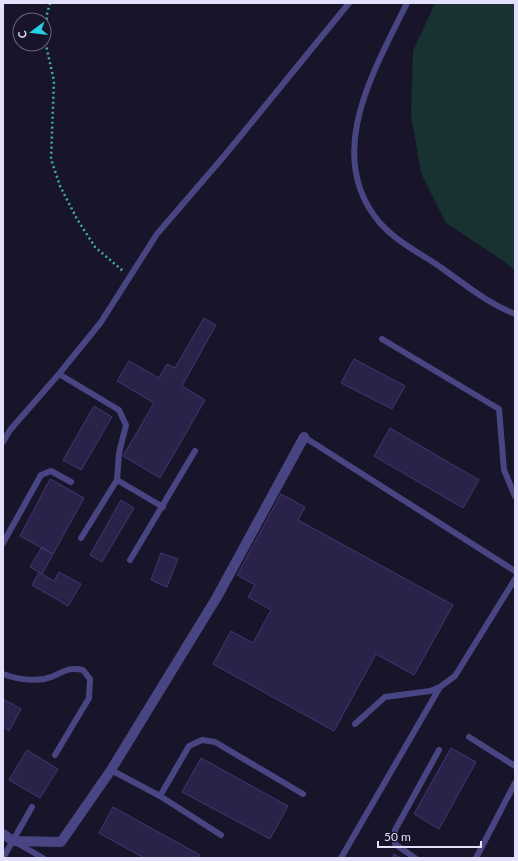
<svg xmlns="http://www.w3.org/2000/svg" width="518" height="861" font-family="Lato,sans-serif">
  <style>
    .green { fill: #183231 }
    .building { fill: #2a2248; stroke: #433771 }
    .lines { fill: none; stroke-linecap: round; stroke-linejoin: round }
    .path { stroke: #40afa9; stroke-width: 2.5; stroke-dasharray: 2 3; stroke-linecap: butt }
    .service { stroke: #484582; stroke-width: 6 }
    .minor { stroke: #484582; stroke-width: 10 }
  </style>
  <rect width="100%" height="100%" fill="#181429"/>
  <path class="green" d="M435,3h80v268l-10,-9 -59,-39 -25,-50 -10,-58 2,-64z"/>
  <path class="building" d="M204,318l12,7 -34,61 23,14 -45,78 -37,-22 31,-53 -37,-22 12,-20 30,17 8,-14 8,4z
    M354,359l51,27 -13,23 -51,-26z
    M94,406l18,11 -31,53 -18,-10z
    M390,428l89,52 -16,28 -89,-52z
    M50,479l34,19 -31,56 -33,-18z
    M281,494l24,13 -7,13 155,85 -39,70 -38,-21 -42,77 -121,-67 18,-33 22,12 18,-33 -23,-13 7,-12 -18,-10z
    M121,500l13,8 -32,54 -12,-7z
    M42,547l11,7 -11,20 -12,-7z
    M161,553l17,6 -11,28 -16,-7z
    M39,572l15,9 5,-9 22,12 -13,22 -36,-21z
    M3,699l18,10 -12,22 -6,-4z
    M451,748l25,14 -37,67 -25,-15z
    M27,750l31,19 -18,29 -31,-18z
    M201,758l87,48 -18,33 -88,-47z
    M113,807l87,48 -1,3h-55l-45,-25z
    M394,854l7,4h-9z"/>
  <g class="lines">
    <path class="path" d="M50,3l-3,11 -1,31 8,36 -3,78 9,27 17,33 18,28 28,24"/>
    <path class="service" d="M407,3c-32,66 -85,152 -27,220 15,17 37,29 56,41 26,18 49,38 79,50
      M382,339l117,70 5,61 11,26
      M59,374l60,36 7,15 -7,28 -2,27 46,27
      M304,437l211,134
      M3,442l7,-12 49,-56 42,-52 56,-88 68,-79 124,-152
      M81,538l36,-58
      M3,543l38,-68 10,-4 20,11
      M130,560l65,-109
      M3,674c13,5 27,7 41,5 18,-3 18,-13 39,-9l7,9 -1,19 -34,57
      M355,724l30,-27 45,-6 10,-4 15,-11 60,-97
      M469,737l46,29
      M111,770l49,26 61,39
      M160,796l29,-50 13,-6 13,2 88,52
      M17,843l26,15
      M3,858l29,-51
      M341,858l99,-171
      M415,858l-20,-14v-14l44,-80
      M476,858l39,-75"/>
    <path class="minor" d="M3,834l10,7 48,1 50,-72 106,-173 87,-160"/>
  </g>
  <rect width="518" height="861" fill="none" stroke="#e3e0fb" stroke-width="8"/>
  <g transform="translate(32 32) rotate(255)"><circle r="19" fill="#181429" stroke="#69667d"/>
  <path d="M0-3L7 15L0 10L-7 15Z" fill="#23d0e4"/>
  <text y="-6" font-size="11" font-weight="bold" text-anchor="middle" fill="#e3e0fb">С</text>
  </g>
  <path d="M378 841v6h103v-6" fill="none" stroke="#e3e0fb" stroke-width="2"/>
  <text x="384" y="841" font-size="12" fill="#e3e0fb" stroke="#181429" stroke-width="3" paint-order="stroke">50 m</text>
</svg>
